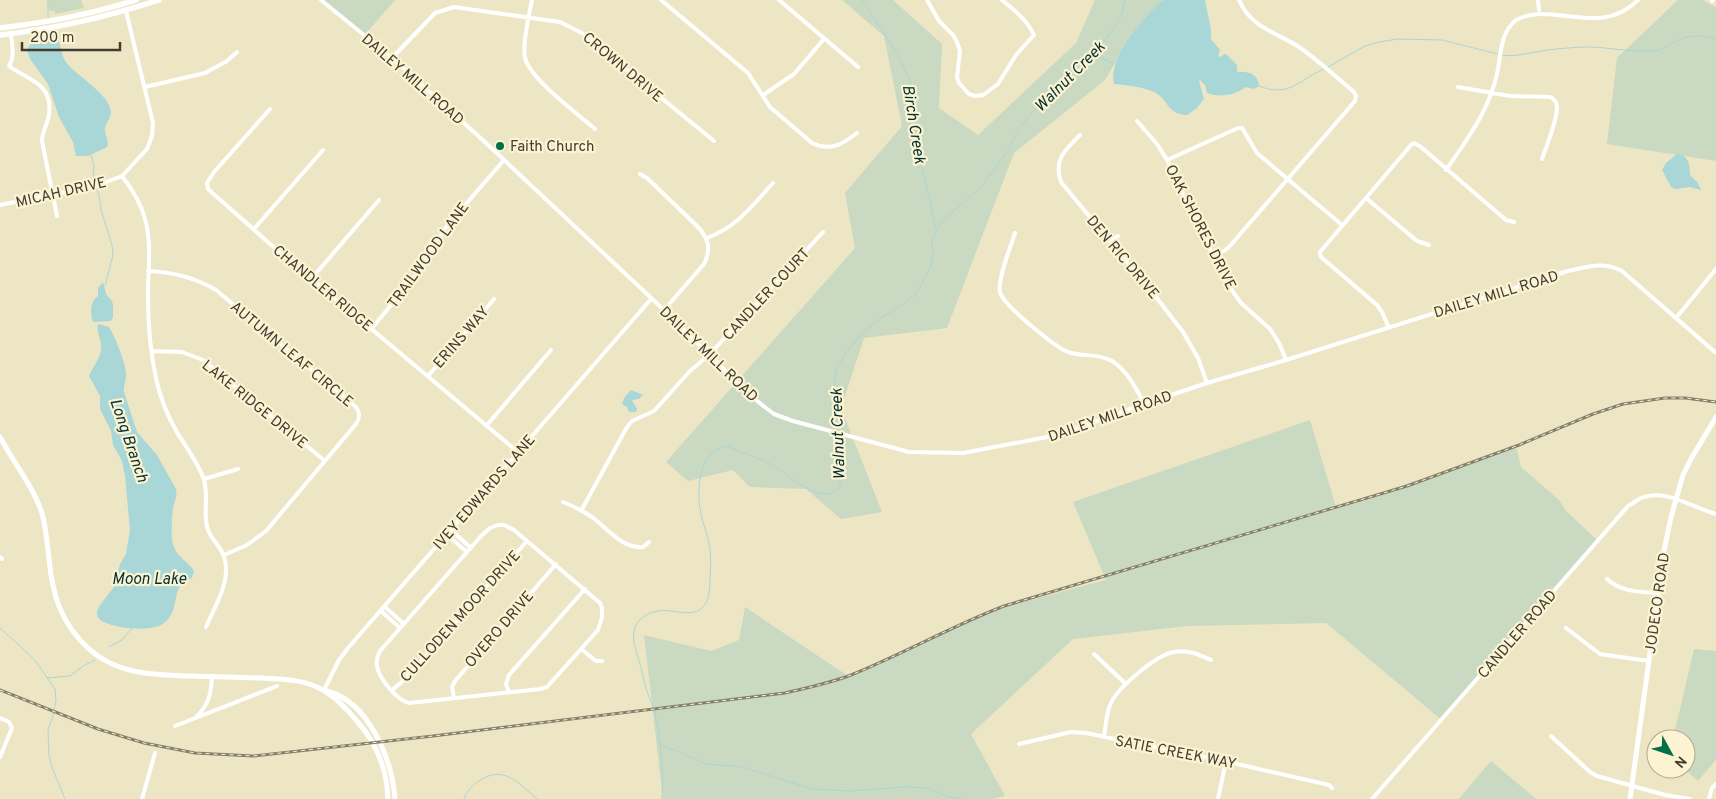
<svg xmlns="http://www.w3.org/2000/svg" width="1716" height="799" font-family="Overpass,sans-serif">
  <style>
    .green { fill: #c9d9c2 }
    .water { fill: #a9d6d7 }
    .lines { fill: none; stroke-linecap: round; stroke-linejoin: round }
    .stream { stroke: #a9d6d7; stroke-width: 1 }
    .street { stroke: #fff; stroke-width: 4 }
    .secondary { stroke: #fff; stroke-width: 5 }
    .primary { stroke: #fff; stroke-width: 5.5 }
    .rail-casing { stroke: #84806b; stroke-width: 3 }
    .rail { stroke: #fbf3d2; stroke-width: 1; stroke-dasharray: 4; stroke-linecap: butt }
    .poi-dot { fill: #016f48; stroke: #fbf3d2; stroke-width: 2 }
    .labels { text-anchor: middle; stroke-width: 4.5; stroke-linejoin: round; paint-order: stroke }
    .street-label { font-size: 15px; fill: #403d30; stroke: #fbf3d2 }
    .poi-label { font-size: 15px; fill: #403d30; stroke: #fbf3d2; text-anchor: start }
    .water-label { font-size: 16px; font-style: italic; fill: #043132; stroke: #fbf3d2 }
  </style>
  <rect width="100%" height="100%" fill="#ede6c5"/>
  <path class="green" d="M47,0h34l3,8 -29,6v-3h-5z
    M321,0h74l-32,37 -43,-36z
    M842,0h51l49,44 -3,64 39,27 98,-92 19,-43h74l-45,48 -19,32 -91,73 -67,175 -83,10 -23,70 41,104 -41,7 -35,-30 -56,-2 -17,-17 -45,11 -22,-19 189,-214 -10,-55 57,-67 -18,-90z
    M1678,0h24l14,7v154l-109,-17 10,-86z
    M1310,420l26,87 110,-36 70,-25 5,21 39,34 6,10 31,29 -154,181 -117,-98 -139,3 -114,13 -102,95 34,62 -13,3h-329l-19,-164 67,16 28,-11 6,-33 103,69 147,-67 111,-29 -33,-78z
    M1694,649l22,2v109l-18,21 -13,-12 1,-30h-13z
    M1491,761l45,38h-77z"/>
  <path class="water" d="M1164,0h41c2,13 7,26 6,39l9,11 -2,6 2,1 5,-3 2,1 10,10v7c10,-1 21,1 22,14l-5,3 -9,-2c-8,8 -26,11 -38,6l-2,-8 -5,-5 -1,1 5,18 -7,9 -10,7c-20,-1 -18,-14 -31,-22 -10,-6 -31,-8 -42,-9 -7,-25 31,-69 50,-84z
    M54,34c8,8 6,20 12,28 10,14 46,33 45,52 -1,5 -5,9 -6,14 -1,7 5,12 2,19l-19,9h-12l-3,-14 -14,-25 -11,-33 -18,-25 -3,-9 5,-9 10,-3h9l1,-3z
    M1677,154c12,1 13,11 13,21l8,8 3,7 -11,-3 -15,2 -4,-2 -9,-17 4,-7z
    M103,282l3,12 6,7 1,4v12l-2,4 -18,1c-3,-8 -3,-21 5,-26v-8z
    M98,324l11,3c6,9 18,39 17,49 0,6 -3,10 -2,16l13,40 20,23 19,34c2,7 -2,13 -3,19 -1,10 -3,30 1,39 4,11 15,15 20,24l-2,7c-2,1 -4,2 -7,3 -12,7 -7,29 -17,38 -3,4 -8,7 -13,8 -12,4 -52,1 -58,-11v-5l3,-6 14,-18 6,-23 6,-10 4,-24 -5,-54 -3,-15 -9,-16 -2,-14 -11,-22v-13l-11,-20c4,-9 11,-18 12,-27 1,-9 -5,-16 -3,-25z
    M631,390l12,5 -4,4 -7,1 5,9 -1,3h-7l-2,-5 -5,-3 2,-6z"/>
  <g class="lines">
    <path class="stream" d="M862,0l37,56 13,31 5,23v22l4,17v14l15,65
      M48,18v-18
      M1094,55l21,9
      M1502,55c12,2 22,-1 34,-3 15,-3 31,-4 46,-5 25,-1 51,7 76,3 5,-1 9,-4 14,-7 15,-8 28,-9 44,-4
      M1328,67l37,-21 14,-4 19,-3 44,1 56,14
      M1259,86c31,12 39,-6 65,-17
      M91,154l3,13 -1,12
      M96,189l3,5 2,16 11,35 1,10 -8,31
      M837,431l-4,-38 2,-15 1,-8 8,-15 14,-17 17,-16 27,-17 14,-11 14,-26 3,-14 -1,-14 9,-18 40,-35 26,-35 11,-22 12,-15 40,-43 28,-22 20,-28 4,-9 3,-13
      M0,628l34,31 21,30 1,12 -3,15 -5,14 1,26 4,14 12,29
      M109,647l13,-7 11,-13
      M47,678l23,-2 13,-10 12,-6
      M660,744l47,20 35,3 70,22 38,2 55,-4 23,1 21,9 15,2
      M464,799c3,-8 8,-13 15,-18 25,-17 39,2 58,18
      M662,799c2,-23 -2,-83 -13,-102 -4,-10 -6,-22 -9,-33 -2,-7 -5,-15 -6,-22 -4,-23 17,-34 37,-31 9,1 25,5 32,-4 7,-8 7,-20 7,-30 1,-10 1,-24 -1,-34 -2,-10 -6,-19 -8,-29 -5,-23 -3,-63 25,-68 14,6 33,11 46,19 17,9 34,29 55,29 5,0 9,-4 13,-8v-27l-3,-24"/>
    <path class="street" d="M321,0l71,58 94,85 178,167 87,86 15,12 8,6 19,7 116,31 54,1 95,-18 86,-31 63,-21 79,-23 282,-89c19,-4 35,-10 54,0l94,82
      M532,0c-3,14 -10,45 -7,58 5,21 53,56 70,71
      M661,0l87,73 22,34 42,36c18,9 31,1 45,-10
      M779,0l79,67
      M927,0l12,21 14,14 4,7 3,9 -3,26 2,6 10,11 6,2 8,-1 15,-11 18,-29 18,-20c-7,-15 -20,-25 -32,-35
      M1538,0l1,10
      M1712,1l1,-1
      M11,34c1,11 4,22 -2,32 20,15 44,17 40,48 -1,10 -7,17 -7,27l15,75
      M392,58l43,-45 19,-6 106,15 22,11 132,108
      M145,87l60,-14 22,-12 10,-9
      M1458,87l52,9 40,1c4,2 7,5 7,10 0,15 -10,37 -15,52
      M763,95l31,-21 30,-35
      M270,109l-56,63 -7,11 1,6 61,54 250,210
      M1137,121l20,23 10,16 59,122 15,21 29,26 9,14 7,17
      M1080,135c-15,15 -27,25 -19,47l95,115 27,35 15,26 9,25
      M1167,160l71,-32h4l15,25 85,72
      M1446,170c22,-32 45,-62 52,-101 3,-17 3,-37 18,-49 36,-20 83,19 122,-20
      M640,174l7,4 49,47c12,12 16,23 8,39l-40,46
      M122,176c10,13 19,27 23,43 7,24 3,51 3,76 0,28 2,56 8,83 4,20 12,39 22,56 9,14 19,28 25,43 7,17 -1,37 5,53 6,14 17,19 18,37 1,21 -12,41 -20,60
      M1366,198l51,43 12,4
      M0,205l96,-19 26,-10 25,-27 5,-13 1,-13 -27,-112
      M254,229l69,-79
      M1015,233c-4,13 -18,47 -15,59 3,13 55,55 68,60 14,5 30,1 44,9 15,9 25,28 32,43
      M707,238c31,-12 43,-30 66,-55
      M1110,241l8,-5
      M1214,258l15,-11 126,-146 1,-5 -2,-4c-18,-15 -36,-32 -55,-45 -23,-15 -48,-19 -60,-47
      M148,271c25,1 46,6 68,19l139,116c5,6 6,11 1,18l-90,107 -19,14 -23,10
      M312,278l67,-78
      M1676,318l40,-49
      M372,328l44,-53 30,-48 58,-67
      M1389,328l-7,-16 -5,-7 -56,-48 -1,-5 91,-107 3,-2 7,4 85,73 8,2
      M152,351l30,1 21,8 122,101
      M428,376l66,-77
      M487,425l64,-75
      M204,479l34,-10
      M563,502c10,4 20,9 29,15 15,11 30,32 51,30l6,-5
      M581,511l46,-84 5,-6 22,-10 36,-40 19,-16 114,-123
      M498,525h6l10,5 86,73 2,5v9l-4,13 -51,57 -7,2 -131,14c-12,-3 -30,-24 -32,-37 -1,-5 1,-11 3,-15l101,-115 9,-8z
      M452,531l19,17
      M447,535l20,17
      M0,557l2,2
      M1607,579c14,13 32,13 51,14
      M385,607l19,17
      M381,611l19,17
      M1566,628l34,26 49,7
      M581,649l15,12h6
      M1094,654l32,30
      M324,690l15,-30 9,-12 303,-349
      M392,690l11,-9 124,-140
      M509,692l-3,-8 3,-9 76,-86
      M454,698l-2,-11 3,-6 101,-117
      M196,717c13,-12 15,-23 16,-40
      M0,718l9,4 3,6 -12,29
      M175,726l102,-40
      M1551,736l39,36 7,4 68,19 25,4
      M1104,737c2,-12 2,-27 9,-38 10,-15 43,-44 61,-47 13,-3 26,3 37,8
      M1019,744l52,-12 15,1 147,30 96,22 3,3
      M142,799l13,-46
      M1218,799l8,-38
      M1372,799l256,-293c4,-2 9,-6 13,-8 24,-10 52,10 75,16
      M1709,799l3,-11 4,-4"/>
    <path class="secondary" d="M0,437c13,25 33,49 42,76 4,15 5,30 7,45 3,36 12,66 40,91 29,26 66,26 103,27 23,1 45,1 68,2 22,1 43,1 63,12 12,7 24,19 33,30 20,22 31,49 32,79
      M327,691c42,11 65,68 68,108
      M1630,799l34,-248 7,-34 12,-42 8,-16 25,-42"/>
    <path class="primary" d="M0,28c49,-6 89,-13 136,-28
      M0,35c55,-6 107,-18 159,-35"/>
    <g class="rail-casing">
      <path id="rail" d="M0,690l98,39 46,14 51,10 58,3 180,-20 352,-43c22,-5 45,-10 66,-18 52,-21 101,-49 153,-69l403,-120 112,-41 74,-31 30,-10 42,-6h20l31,4"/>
    </g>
    <use href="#rail" class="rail"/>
  </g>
  <circle class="poi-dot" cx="500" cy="146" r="5"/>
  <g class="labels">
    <g class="street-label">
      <text transform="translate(623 67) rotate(40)" y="5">CROWN DRIVE</text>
      <text transform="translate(413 79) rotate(41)" y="5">DAILEY MILL ROAD</text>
      <text transform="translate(61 192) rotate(-13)" y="5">MICAH DRIVE</text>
      <text transform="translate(1201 227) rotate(63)" y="5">OAK SHORES DRIVE</text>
      <text transform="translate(428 255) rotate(-54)" y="5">TRAILWOOD LANE</text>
      <text transform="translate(1123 257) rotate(50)" y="5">DEN RIC DRIVE</text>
      <text transform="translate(323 288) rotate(40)" y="5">CHANDLER RIDGE</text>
      <text transform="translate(766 294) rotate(-47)" y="5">CANDLER COURT</text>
      <text transform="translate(1496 294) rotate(-17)" y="5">DAILEY MILL ROAD</text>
      <text transform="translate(461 337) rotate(-49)" y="5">ERINS WAY</text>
      <text transform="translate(292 354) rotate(40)" y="5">AUTUMN LEAF CIRCLE</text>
      <text transform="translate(709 354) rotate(44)" y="5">DAILEY MILL ROAD</text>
      <text transform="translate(255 404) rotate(39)" y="5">LAKE RIDGE DRIVE</text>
      <text transform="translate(1110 416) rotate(-19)" y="5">DAILEY MILL ROAD</text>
      <text transform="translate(484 492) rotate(-49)" y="5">IVEY EDWARDS LANE</text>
      <text transform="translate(1657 603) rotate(-82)" y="5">JODECO ROAD</text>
      <text transform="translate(460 616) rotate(-48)" y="5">CULLODEN MOOR DRIVE</text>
      <text transform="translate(499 629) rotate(-49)" y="5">OVERO DRIVE</text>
      <text transform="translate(1517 634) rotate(-49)" y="5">CANDLER ROAD</text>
      <text transform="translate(1176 752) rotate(11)" y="5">SATIE CREEK WAY</text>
    </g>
    <g class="poi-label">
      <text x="510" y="151">Faith Church</text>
    </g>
    <g class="water-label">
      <text transform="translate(1069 76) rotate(-45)" y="6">Walnut Creek</text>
      <text transform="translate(915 124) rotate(81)" y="6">Birch Creek</text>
      <text transform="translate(837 434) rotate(-92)" y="6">Walnut Creek</text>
      <text transform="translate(130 440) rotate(71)" y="6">Long Branch</text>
      <text x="149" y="584">Moon Lake</text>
    </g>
  </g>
  <g transform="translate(1671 754) rotate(130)"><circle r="24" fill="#fbf3d2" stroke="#b0aa91"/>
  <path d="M0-4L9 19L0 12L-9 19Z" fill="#016f48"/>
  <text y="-8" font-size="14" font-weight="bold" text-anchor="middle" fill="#403d30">N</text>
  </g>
  <path d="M22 42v8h98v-8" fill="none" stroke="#403d30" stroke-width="2.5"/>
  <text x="30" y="42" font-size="15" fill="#403d30" stroke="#fbf3d2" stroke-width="4" paint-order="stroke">200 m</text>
</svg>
